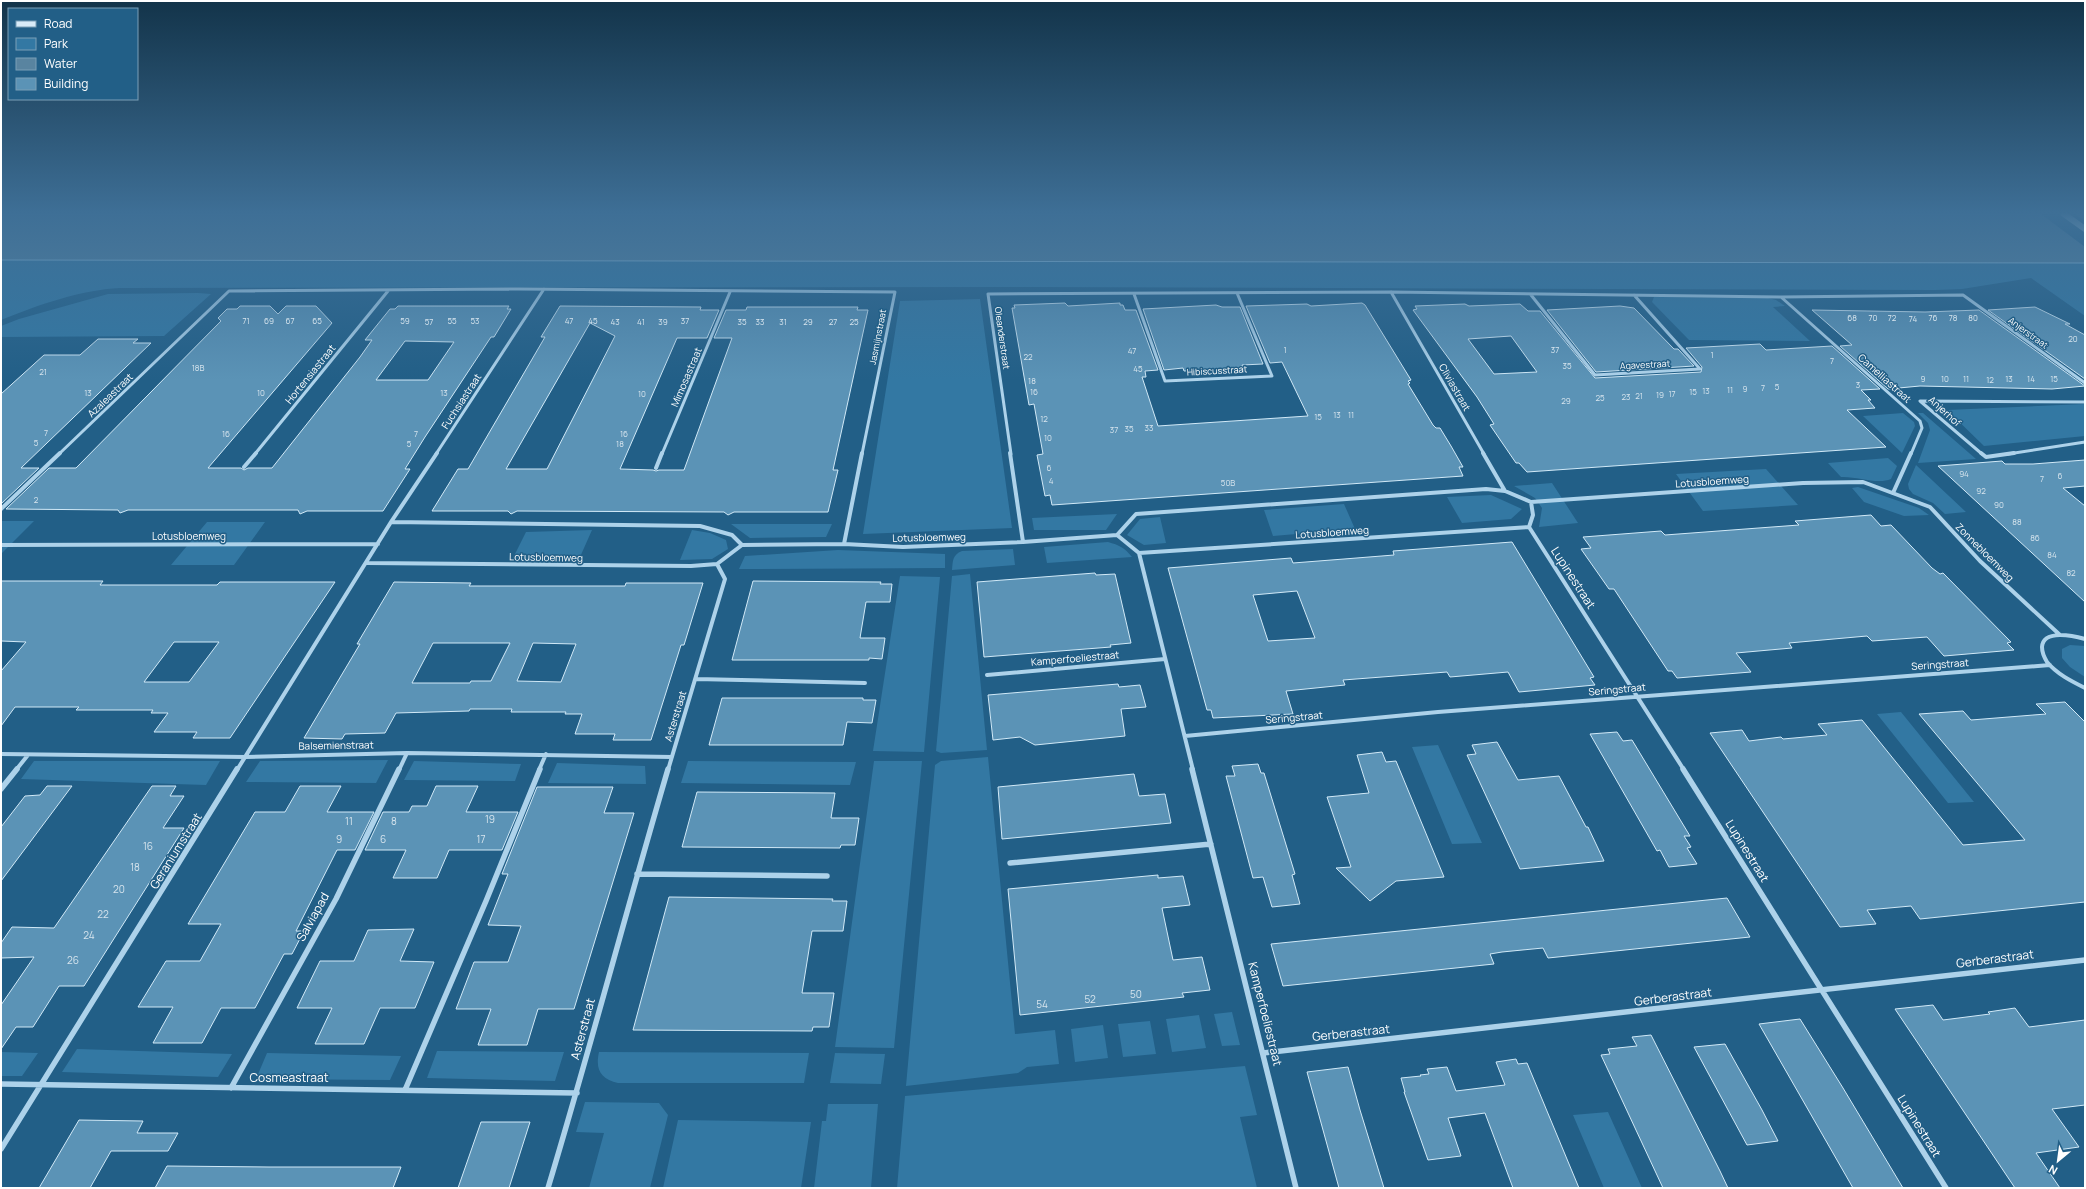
<svg xmlns="http://www.w3.org/2000/svg" width="2086" height="1189" font-family="Manrope,sans-serif">
  <style>
    .green { fill: #3378a3 }
    .water { fill: #5984a0; stroke: #a1cfeb }
    .pier { fill: #225f87 }
    .building { fill: #5b93b6; stroke: #d1e9f7; fill-rule: evenodd }
    .lines { fill: none; stroke-linecap: round; stroke-linejoin: round }
    .minor-far2 { stroke: #add2ea; stroke-width: 3 }
    .minor-far1 { stroke: #add2ea; stroke-width: 4 }
    .minor { stroke: #add2ea; stroke-width: 5.5 }
    .secondary { stroke: #d8ebf8; stroke-width: 6 }
    .labels { text-anchor: middle; stroke-width: 3; stroke-linejoin: round; paint-order: stroke }
    .number-label { font-size: 8px; fill: #d6e4ed }
    .far-street-label { font-size: 9px; fill: #fff; stroke: #225f87 }
    .street-label { font-size: 10px; fill: #fff; stroke: #225f87 }
    .near-number-label { font-size: 10px; fill: #d6e4ed }
    .near-street-label { font-size: 12px; fill: #fff; stroke: #225f87 }
  </style>
  <rect width="100%" height="100%" fill="#225f87"/>
  <path class="green" d="M1,260l2084,3v53l-54,-38 -69,11 -27,1 -907,-3 -908,1c-40,2 -82,17 -119,32z
    M198,293l13,1 -47,42 -163,1v-11l18,-7 89,-25z
    M1654,297l114,1 8,2 9,6 -12,1 37,34 -121,-1 -37,-38z
    M980,299l32,229 -149,6 37,-233z
    M2085,404v32l-101,10 -37,-36z
    M1903,413l11,9 1,4 -13,27 -39,-37z
    M1918,413h5l53,46 -58,4 12,-33 -2,-7z
    M1888,458l9,8 -6,13c-14,6 -34,-3 -50,-2l-13,-14z
    M1916,465l50,47 -21,2 -12,-11 -20,-9 -4,-5 -1,-5z
    M1766,469l32,36 -95,6 -27,-37z
    M1552,483l26,40 -39,4 3,-19 -7,-10 -21,-12z
    M1858,487l61,21 10,7 -25,1 -40,-14 -12,-14z
    M1491,495l31,14 -11,10 -49,4 -15,-26z
    M1344,504l11,25 -82,7 -9,-26z
    M1117,514l-11,16h-72l-2,-12z
    M1160,517l6,26 -22,2 -17,-10 13,-16z
    M1,521h33l-33,33z
    M207,522h58l-31,43h-63z
    M731,524h101l-6,13 -76,1z
    M592,530l-12,27 -67,1 13,-26z
    M692,530l18,3 16,7 2,9 -16,10 -32,1z
    M1108,542c11,3 17,6 24,15l-85,6 -3,-16z
    M1013,549l2,16 -63,5c1,-9 0,-15 10,-19z
    M838,550l107,4v14l-206,1 6,-13z
    M970,574l17,176 -46,3 -5,-2 16,-175z
    M900,576l40,1 -16,175 -51,-1z
    M2070,645l15,1v31l-15,-10 -8,-9v-9z
    M1901,712l73,90 -26,1 -71,-89z
    M1438,745l44,98 -30,1 -40,-97z
    M988,757l27,277 40,-4 4,34 -32,3 -9,6 -112,13 29,-321 6,-4z
    M388,760l-12,23 -130,-1 14,-21z
    M34,761h186l-14,24 -185,-6z
    M414,761l107,3 -6,17 -111,-1z
    M688,761l168,1 -6,23 -169,-2z
    M874,761h48l-28,287 -59,-1z
    M557,763l88,3 1,18 -98,-1z
    M1232,1012l8,33 -18,1 -8,-32z
    M1199,1015l7,33 -34,4 -6,-33z
    M1150,1021l6,33 -33,3 -5,-33z
    M1103,1025l5,33 -33,4 -4,-33z
    M77,1049l155,5 -14,23 -156,-5z
    M437,1051l127,1 -9,29 -128,-3z
    M1,1052l37,1 -16,23h-21z
    M599,1052l210,1 -5,30h-186c-17,-4 -23,-13 -19,-31z
    M267,1053l134,3 -11,24 -134,-1z
    M835,1053l50,1 -4,30 -51,-1z
    M1245,1066l12,49 -17,2 17,71h-360l8,-92z
    M585,1102l74,1 9,12 -18,73h-61l15,-55 -28,-1z
    M828,1104h50l-7,84h-57l8,-67h4z
    M1608,1112l34,76h-38l-31,-73z
    M678,1120l133,2 -10,66h-138z"/>
  <path class="water" d="M1,214h2084v49l-2084,-3z"/>
  <path class="pier" d="M2041,214h34l10,7v26z"/>
  <path class="building" d="M1065,303l3,3 52,-3v2h3l2,5h11l22,60 -13,1 1,6h-4l16,49 150,-10 -26,-54 -12,1 -24,-57 61,-2 4,2 51,-3 3,2 46,75 -3,1 2,2 -2,1 25,41 3,3h4l11,18 12,21h-4l4,9 -411,29 -2,-10 -5,1 -8,-41 6,-1 -9,-50 -5,1 -17,-97h3l-1,-3z
    M1465,304l4,2 51,-2 8,7h12l55,67 106,-6 1,-5 -16,-19 74,-4 6,6 66,-4 48,43 -19,1 10,10h-3l7,8 -28,2 39,37 -359,25 -8,-9h-3l-26,-38 4,-1 -17,-27 -64,-87 4,-1 -2,-3zM1511,336l26,36 -43,2 -26,-35z
    M1216,305l6,2h18l23,57 -21,1 1,3 -59,3 -1,-3 -19,2 -21,-61z
    M240,306h30l8,8 8,-8h30l16,17 -124,145h33l3,2 4,-2h24l88,-111 12,-17h-7l25,-31h5l3,-3h111l-2,3h4l-17,28h-3l-66,100 -20,32h5l-27,42h-76l-7,3 -2,-4h-170l-8,3 -2,-3 -112,-1 43,-41h27l145,-147 -3,-3 9,-9h10zM405,341l49,1 -26,38h-52z
    M560,306l141,1 -1,3h19l-12,28h-30l-57,131 33,1 3,1 3,-1h25l48,-132h-18l12,-28h20l1,-3h111l-1,3h11l-35,160h5l-10,42h-94l-6,3 -4,-3 -207,-1 -6,3 -3,-3h-76l26,-42h10l77,-132h-4zM590,323l25,13 -68,133h-41z
    M1620,306l14,2 40,41h4l16,17 -98,6 -49,-62z
    M2035,307l35,17h-5l20,11v44l-97,-69z
    M1812,310l113,2 54,-2 106,76 -33,3 -132,-3 -32,3 -48,-43 12,-1z
    M98,339h40l-5,4h18l-130,125h18l-38,36v-110l43,-39h36z
    M2085,460v26l-22,2 22,18v96l-147,-136 64,-5 3,3h28z
    M1871,515l10,11 10,-1 41,43 8,6 3,-1 68,69 -4,1 7,7 -70,6 -17,-19 -55,4 -5,-5 -78,7 3,5 -56,5 15,19 -74,6 -5,-7h-4l-54,-82h-5l-28,-40 10,-1 -8,-11 78,-6 4,4 134,-10 -4,-4z
    M1512,542l82,135 -4,1 5,7 -76,7 -11,-20 -58,5 -3,-5 -104,8 2,5 -59,6 7,23 -80,4 -2,-8h-4l-39,-142 123,-10 2,5 51,-4 50,-4 -1,-4zM1297,591l18,47 -47,3 -15,-46z
    M1095,573l1,2 19,-1 16,69 -21,2 1,2 -127,10 -7,-75z
    M1,581h102l-3,4h117l3,-3h115l-105,156h-37l4,-6h-43l14,-19h-17l2,-3h-77l3,-3h-64l-14,19v-55l25,-29 -25,-1zM174,642h45l-30,40h-45z
    M753,581l128,1 -1,2h12l-2,18h-24l-6,36h25l-3,21 -13,-1v2h-137z
    M394,582l77,1 -2,3h156l1,-3h77l-19,62h-3l-30,95h-38l2,-6h-40l7,-20h-17l1,-2h-55l1,-3h-42l-1,2 -73,2 -11,20 -40,1 -3,5 -38,-1 56,-94h-3zM433,643h77l-19,38h-20l-1,2h-58zM533,643l43,1 -15,38 -44,-1z
    M1118,684l1,3 21,-2 6,22 -25,2 4,27 -90,9 -15,-8 -27,3 -5,-45z
    M722,698h141v2h13l-4,23 -25,-1 -4,23h-134z
    M2065,702l20,20v180l-165,17 -9,-13 -44,4 9,14 -36,3 -130,-194 32,-3 7,11 32,-4 2,2 44,-4 -9,-11 44,-4 101,125 62,-5 -106,-126 44,-3 8,9 75,-6 -10,-10z
    M1617,732l6,9 9,-1 58,96h-6l7,11 -4,1 10,16 -28,3 -9,-17 -3,1 -67,-117z
    M1497,742l21,38 41,-4 27,51h2l16,34 -84,8 -53,-114 9,-1 -4,-9z
    M1382,752l4,10 10,-1 48,116 -48,4 -26,20 -34,-33 15,-1 -24,-70 42,-4 -12,-38z
    M1258,764l3,9h3l31,101 -3,1 8,29 -28,3 -9,-30 -10,1 -27,-102h9l-3,-10z
    M1134,774l5,22 26,-2 6,29 -169,16 -4,-52z
    M47,786h25l-71,95v-54l24,-31 15,-1z
    M152,786h24l-6,10h14l-21,32h21l-100,158h-25l-26,41h-17l-15,22v-44l33,-48 -33,1v-15l11,-16 42,1z
    M300,786h41l-14,26h47l-19,38h-18l-41,81h8l-12,23h-8l-29,54h-34l-19,35h-49l20,-36h-35l28,-46h34l21,-37h-33l67,-112h30z
    M436,786h42l-12,26h52l-16,38h-53l-12,28h-44l13,-28h-41l18,-38h26l3,-6h15z
    M537,787h76l-9,26h30l-60,196h-36l-11,36h-49l13,-36h-35l18,-47h34l13,-36 -33,-1 20,-51h-6z
    M697,792l138,1 -4,25h28l-4,27h-14l-1,3 -158,-1z
    M1158,875v3l25,-2 7,29 -28,3 11,52 29,-3 8,33 -28,3 2,4 -164,18 -12,-126z
    M669,897l164,2 -1,2h15l-4,30h-31l-10,62h32l-5,34h-16l-1,4 -179,-1z
    M1727,898l23,39 -202,21 -5,-10 -41,4 -12,2 4,10 -211,22 -12,-42z
    M414,929l-14,32 34,1 -19,46h-35l-16,36h-49l17,-36h-35l23,-47h34l14,-31z
    M1933,1005l10,15 47,-6 -2,-2 27,-4 14,19 56,-7v85l-33,4 27,38 -43,6 24,35h-45l-120,-179z
    M1800,1019l43,69 60,100h-50l-94,-164z
    M1651,1035l69,136 8,17h-65l-62,-133 9,-1 -2,-5 29,-3 -5,-9z
    M1725,1044l37,66 16,31 -31,4 -53,-98z
    M1516,1059l2,5 9,-1 52,125h-66l-28,-75 -37,5 13,38 -33,4 -24,-68h1l-4,-14 20,-2 -1,-1 9,-1 -2,-5 20,-2 9,24 49,-6 -9,-23z
    M1348,1067l12,43 24,78h-45l-32,-116z
    M79,1120l64,1 -6,12h41l-10,18h-57l-21,37h-51z
    M481,1122h49l-21,66h-51z
    M167,1166l102,1h132l-8,21h-238z"/>
  <g class="lines">
    <path class="minor-far2" d="M1391,292l93,162
      M1134,294l31,87 107,-5 -35,-83
      M1531,295l64,80 105,-6 -66,-74
      M1781,297l139,124 2,7 -11,26
      M59,454l170,-163 290,-2 376,3 -33,162
      M255,454l133,-163
      M436,454l108,-165
      M662,454l68,-162
      M1011,454l-23,-160 403,-2 390,5 182,-2 122,88
      M1982,454l-62,-53 165,1
      M2008,454l77,-12"/>
    <path class="minor-far1" d="M1010,453l13,89
      M1483,453l22,38
      M1981,453l5,4 28,-4
      M244,467l12,-14
      M656,468l6,-15
      M1893,493l18,-40
      M1531,502l272,-19 60,-1 67,25 50,54 80,74
      M1,509l59,-56
      M391,522l309,4 32,9 10,10
      M1529,527l155,243
      M1117,535l19,-21 350,-25 19,2 26,11 2,13 -4,12
      M844,544l18,-91
      M1,545l377,-1
      M1139,553l54,217
      M367,563l324,3 26,-2 25,-19 102,-1 59,3 120,-5 94,-7 22,18 390,-26
      M2085,639c-11,-3 -42,-10 -43,8 0,6 2,10 5,15 10,12 24,19 38,26
      M987,675l178,-16
      M696,679l169,4
      M1185,736l253,-24 612,-47
      M1,754l245,3 161,-4 265,4
      M16,770l12,-15
      M237,770l154,-248 46,-69
      M399,770l8,-17
      M539,770l7,-16
      M668,770l57,-191 -8,-15"/>
    <path class="minor" d="M1192,769l104,419
      M1683,769l263,419
      M1,789l16,-20
      M1010,863l201,-19
      M637,874l190,2
      M1263,1053l822,-93
      M1,1084l576,9
      M231,1088l105,-189 63,-130
      M405,1090l81,-189 54,-132
      M1,1149l236,-380
      M548,1188c42,-139 79,-280 120,-419"/>
    <path class="secondary" d="M2064,214l21,15"/>
  </g>
  <linearGradient id="sky" x2="0" y2="1"><stop stop-color="#13344a"/><stop offset="0.56" stop-color="#3e6f96"/><stop offset="1" stop-color="#3e6f96" stop-opacity="0"/></linearGradient>
  <rect width="2086" height="380" fill="url(#sky)"/>
  <g class="labels">
    <g class="number-label">
      <text x="1852" y="321">68</text>
      <text x="1873" y="321">70</text>
      <text x="1892" y="321">72</text>
      <text x="1933" y="321">76</text>
      <text x="1953" y="321">78</text>
      <text x="1973" y="321">80</text>
      <text x="1913" y="322">74</text>
      <text x="246" y="324">71</text>
      <text x="269" y="324">69</text>
      <text x="290" y="324">67</text>
      <text x="317" y="324">65</text>
      <text x="405" y="324">59</text>
      <text x="452" y="324">55</text>
      <text x="475" y="324">53</text>
      <text x="569" y="324">47</text>
      <text x="593" y="324">45</text>
      <text x="685" y="324">37</text>
      <text x="429" y="325">57</text>
      <text x="615" y="325">43</text>
      <text x="641" y="325">41</text>
      <text x="663" y="325">39</text>
      <text x="742" y="325">35</text>
      <text x="760" y="325">33</text>
      <text x="783" y="325">31</text>
      <text x="808" y="325">29</text>
      <text x="833" y="325">27</text>
      <text x="854" y="325">25</text>
      <text x="2073" y="342">20</text>
      <text x="1285" y="353">1</text>
      <text x="1555" y="353">37</text>
      <text x="1132" y="354">47</text>
      <text x="1712" y="358">1</text>
      <text x="1028" y="360">22</text>
      <text x="1832" y="364">7</text>
      <text x="1567" y="369">35</text>
      <text x="198" y="371">18B</text>
      <text x="1138" y="372">45</text>
      <text x="43" y="375">21</text>
      <text x="1923" y="382">9</text>
      <text x="1945" y="382">10</text>
      <text x="1966" y="382">11</text>
      <text x="2009" y="382">13</text>
      <text x="2031" y="382">14</text>
      <text x="2054" y="382">15</text>
      <text x="1990" y="383">12</text>
      <text x="1032" y="384">18</text>
      <text x="1858" y="388">3</text>
      <text x="1777" y="390">5</text>
      <text x="1763" y="391">7</text>
      <text x="1745" y="392">9</text>
      <text x="1730" y="393">11</text>
      <text x="1706" y="394">13</text>
      <text x="1034" y="395">16</text>
      <text x="1693" y="395">15</text>
      <text x="88" y="396">13</text>
      <text x="261" y="396">10</text>
      <text x="444" y="396">13</text>
      <text x="642" y="397">10</text>
      <text x="1672" y="397">17</text>
      <text x="1660" y="398">19</text>
      <text x="1639" y="399">21</text>
      <text x="1626" y="400">23</text>
      <text x="1600" y="401">25</text>
      <text x="1566" y="404">29</text>
      <text x="1337" y="418">13</text>
      <text x="1351" y="418">11</text>
      <text x="1318" y="420">15</text>
      <text x="1044" y="422">12</text>
      <text x="1149" y="431">33</text>
      <text x="1129" y="432">35</text>
      <text x="1114" y="433">37</text>
      <text x="46" y="436">7</text>
      <text x="226" y="437">16</text>
      <text x="416" y="437">7</text>
      <text x="624" y="437">16</text>
      <text x="1048" y="441">10</text>
      <text x="36" y="446">5</text>
      <text x="409" y="447">5</text>
      <text x="620" y="447">18</text>
      <text x="1049" y="471">6</text>
      <text x="1964" y="477">94</text>
      <text x="2060" y="479">6</text>
      <text x="2042" y="482">7</text>
      <text x="1051" y="484">4</text>
      <text x="1228" y="486">50B</text>
      <text x="1981" y="494">92</text>
      <text x="36" y="503">2</text>
      <text x="1999" y="508">90</text>
      <text x="2017" y="525">88</text>
      <text x="2035" y="541">86</text>
      <text x="2052" y="558">84</text>
      <text x="2071" y="576">82</text>
    </g>
    <g class="far-street-label">
      <text transform="translate(2028 333) rotate(36)" y="3">Anjerstraat</text>
      <text transform="translate(878 337) rotate(-79)" y="3">Jasmijnstraat</text>
      <text transform="translate(1002 338) rotate(82)" y="3">Oleanderstraat</text>
      <text transform="translate(1645 365) rotate(-3)" y="3">Agavestraat</text>
      <text transform="translate(1217 371) rotate(-3)" y="3">Hibiscusstraat</text>
    </g>
    <g class="street-label">
      <text transform="translate(310 374) rotate(-51)" y="4">Hortensiastraat</text>
      <text transform="translate(686 377) rotate(-67)" y="4">Mimosastraat</text>
      <text transform="translate(1885 378) rotate(42)" y="4">Camelliastraat</text>
      <text transform="translate(1455 387) rotate(60)" y="4">Cliviastraat</text>
      <text transform="translate(110 395) rotate(-44)" y="4">Azaleastraat</text>
      <text transform="translate(461 401) rotate(-57)" y="4">Fuchsiastraat</text>
      <text transform="translate(1945 411) rotate(42)" y="4">Anjerhof</text>
      <text transform="translate(1712 481) rotate(-4)" y="4">Lotusbloemweg</text>
      <text transform="translate(1332 532) rotate(-4)" y="4">Lotusbloemweg</text>
      <text x="189" y="540">Lotusbloemweg</text>
      <text transform="translate(929 537) rotate(-1)" y="4">Lotusbloemweg</text>
      <text transform="translate(1985 552) rotate(45)" y="4">Zonnebloemweg</text>
      <text transform="translate(546 557) rotate(1)" y="4">Lotusbloemweg</text>
      <text transform="translate(1075 658) rotate(-5)" y="4">Kamperfoeliestraat</text>
      <text transform="translate(1940 664) rotate(-4)" y="4">Seringstraat</text>
      <text transform="translate(1617 689) rotate(-5)" y="4">Seringstraat</text>
      <text transform="translate(675 716) rotate(-73)" y="4">Asterstraat</text>
      <text transform="translate(1294 717) rotate(-5)" y="4">Seringstraat</text>
      <text transform="translate(336 745) rotate(-1)" y="4">Balsemienstraat</text>
    </g>
    <g class="near-number-label">
      <text x="490" y="823">19</text>
      <text x="349" y="825">11</text>
      <text x="394" y="825">8</text>
      <text x="339" y="843">9</text>
      <text x="383" y="843">6</text>
      <text x="481" y="843">17</text>
      <text x="148" y="850">16</text>
      <text x="135" y="871">18</text>
      <text x="119" y="893">20</text>
      <text x="103" y="918">22</text>
      <text x="89" y="939">24</text>
      <text x="73" y="964">26</text>
      <text x="1136" y="998">50</text>
      <text x="1090" y="1003">52</text>
      <text x="1042" y="1008">54</text>
    </g>
    <g class="near-street-label">
      <text transform="translate(1573 578) rotate(57)" y="4">Lupinestraat</text>
      <text transform="translate(176 851) rotate(-58)" y="4">Geraniumstraat</text>
      <text transform="translate(1747 851) rotate(58)" y="4">Lupinestraat</text>
      <text transform="translate(313 917) rotate(-61)" y="4">Salviapad</text>
      <text transform="translate(1995 959) rotate(-7)" y="4">Gerberastraat</text>
      <text transform="translate(1673 997) rotate(-7)" y="4">Gerberastraat</text>
      <text transform="translate(1265 1014) rotate(76)" y="4">Kamperfoeliestraat</text>
      <text transform="translate(583 1029) rotate(-75)" y="4">Asterstraat</text>
      <text transform="translate(1351 1033) rotate(-6)" y="4">Gerberastraat</text>
      <text x="289" y="1082">Cosmeastraat</text>
      <text transform="translate(1919 1126) rotate(58)" y="4">Lupinestraat</text>
    </g>
  </g>
  <rect width="2086" height="1189" fill="none" stroke="#ffffff" stroke-width="4"/>
  <rect x="8" y="8" width="130" height="92" fill="#225f87" stroke="#7a9fb7"/>
  <rect x="16" y="21" width="20" height="6" fill="#d8ebf8" stroke="#7a9fb7"/>
  <text x="44" y="28" font-size="12" fill="#ffffff">Road</text>
  <rect x="16" y="38" width="20" height="12" fill="#3378a3" stroke="#7a9fb7"/>
  <text x="44" y="48" font-size="12" fill="#ffffff">Park</text>
  <rect x="16" y="58" width="20" height="12" fill="#5984a0" stroke="#7a9fb7"/>
  <text x="44" y="68" font-size="12" fill="#ffffff">Water</text>
  <rect x="16" y="78" width="20" height="12" fill="#5b93b6" stroke="#7a9fb7"/>
  <text x="44" y="88" font-size="12" fill="#ffffff">Building</text>
  <g transform="translate(2058 1161) rotate(209)" stroke="#225f87" stroke-width="3" paint-order="stroke">
  <path d="M0-3L7 15L0 10L-7 15Z" fill="#ffffff"/>
  <text y="-6" font-size="11" font-weight="bold" text-anchor="middle" fill="#ffffff">N</text>
  </g>
</svg>
